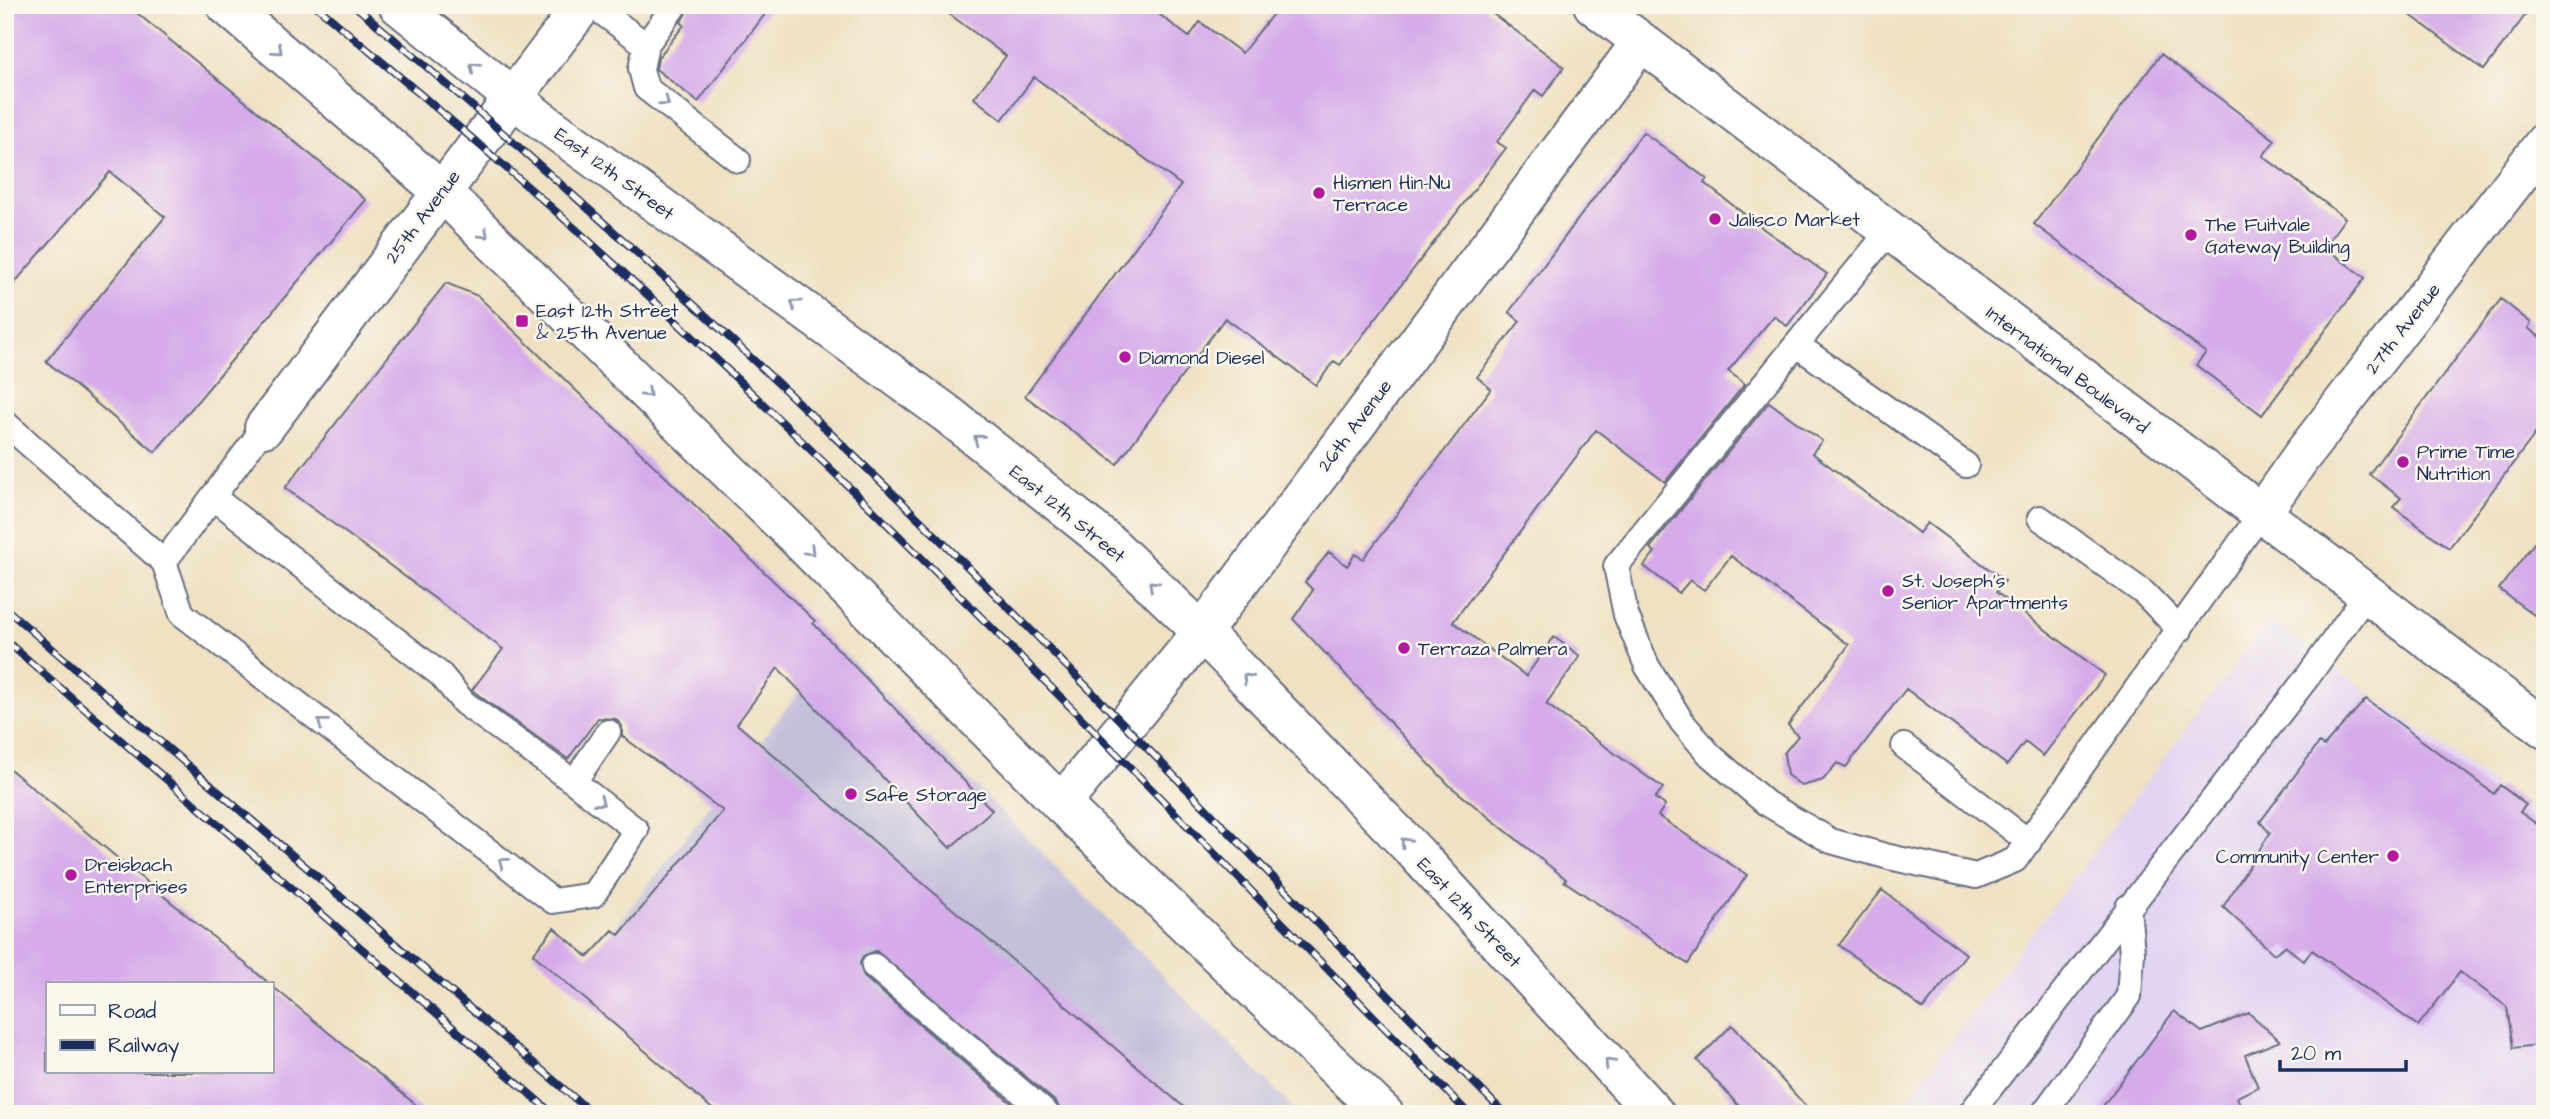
<svg xmlns="http://www.w3.org/2000/svg" width="2550" height="1119" font-family="'Architects Daughter',sans-serif">
  <style>
    .built { fill: #e2d4f3 }
    .industrial { fill: #c5c0da }
    .building { fill: #d5abea }
    .lines { fill: none; stroke-linecap: round; stroke-linejoin: round }
    .service-casing { stroke: #656d81; stroke-width: 28 }
    .minor-casing { stroke: #656d81; stroke-width: 42 }
    .secondary-casing { stroke: #656d81; stroke-width: 42 }
    .primary-casing { stroke: #656d81; stroke-width: 42 }
    .service { stroke: #fff; stroke-width: 24 }
    .minor { stroke: #fff; stroke-width: 38 }
    .secondary { stroke: #fff; stroke-width: 38 }
    .primary { stroke: #fff; stroke-width: 38 }
    .rail-casing { stroke: #1b2f5e; stroke-width: 8 }
    .rail { stroke: #fbf7ec; stroke-width: 5; stroke-dasharray: 16; stroke-linecap: butt }
    .oneway { stroke: #8d97ae }
    .poi-dot { fill: #b5179e; stroke: #fbf7ec; stroke-width: 2.5 }
    .labels { text-anchor: middle; stroke-width: 5; stroke-linejoin: round; paint-order: stroke }
    .street-label { font-size: 19px; fill: #1b2f5e; stroke: #fbf7ec }
    .poi-label { font-size: 19px; fill: #1b2f5e; stroke: #fbf7ec; text-anchor: start }
  </style>
  <rect width="100%" height="100%" fill="#fbf7ec"/>
  <filter id="ink" filterUnits="userSpaceOnUse"><feTurbulence type="fractalNoise" baseFrequency=".0143" numOctaves="2"/><feDisplacementMap in="SourceGraphic" scale="14" xChannelSelector="R" yChannelSelector="G"/><feConvolveMatrix kernelMatrix="1 2 1 2 8 2 1 2 1" color-interpolation-filters="sRGB"/></filter>
  <filter id="wash" filterUnits="userSpaceOnUse"><feTurbulence type="fractalNoise" baseFrequency=".00686" numOctaves="4" result="noise"/><feDisplacementMap in="SourceGraphic" scale="28" xChannelSelector="R" yChannelSelector="G"/><feGaussianBlur stdDeviation="1.57" result="paint"/><feColorMatrix in="noise" values="0 0 0 0 0 0 0 0 0 0 0 0 0 0 0 0 0 1.4 0 .05"/><feComposite in="paint" operator="in"/></filter>
  <g filter="url(#wash)">
    <rect width="100%" height="100%" fill="#efe1c2"/>
    <path class="built" d="M2269,619l276,203v292h-649z"/>
    <path class="industrial" d="M835,646l14,11 450,457h-581l-152,-131 47,-53z"/>
    <g id="blocks">
      <path class="building" d="M5,5h122l239,195 -211,252 -109,-91 119,-144 -55,-45 -105,122z
        M690,5h82l-74,97 -42,-33 2,-11 26,-33 -3,-3z
        M937,5h210l42,32 11,-15 42,31 38,-48h201l83,62 -21,29 -8,-6 -38,52 9,6 -166,217 -6,-4 -18,24 -91,-67 -108,146 -92,-68 156,-211 -147,-108 -32,43 -28,-22 32,-42z
        M2397,5h136l-49,65z
        M2161,54l114,86 -12,16 82,62 -21,29 41,31 -103,137 -66,-50 10,-12 -172,-129z
        M1643,132l64,47 -3,4 61,47 62,44 -40,52 -13,-10 -46,55 17,13 -80,98 -69,-52 -143,192 73,54 28,-39 26,19 -34,48 117,84 -8,10 10,7 -7,11 89,59 -59,89 -124,-83 2,-2 -116,-93 -157,-167 20,-29 -8,-8 24,-30 18,14 8,-12 8,5 128,-170 -14,-12 43,-56 -11,-9z
        M446,283l32,13 337,325 -2,2 179,187 -42,38 -172,-180 -41,56 455,390h-131l-4,-11 -181,-152 -13,5 -3,7 4,14 160,137h-306l-185,-160 21,-26 34,29 25,-27 6,5 104,-124 -101,-75v-10l-6,-7 -18,-1 -30,41 -79,-56 -17,-13 31,-41 -218,-161z
        M2501,299l30,24 -3,5 17,13v80l-96,127 -56,-41 8,-9 -32,-24z
        M1769,402l53,39 -10,12 107,80 8,-10 78,58 -9,11 109,83 -62,81 -18,-14 -18,23 -101,-76 -60,78 -9,-4 -14,17 -21,6 -15,-11 -3,-22 14,-17 -10,-11 61,-80 -118,-89 -27,34 -14,-10 -11,13 -35,-27 11,-14 -5,-4z
        M2545,529v94l-46,-34z
        M2366,699l128,95 6,-9 26,20 -6,7 25,18v214l-32,4 -6,-41 -47,-35 -42,54 -106,-76 -8,11 -19,-15 -11,8 -51,-47 47,-74 -10,-11 59,-79 5,3z
        M5,765l265,219h-223v88h224v-87l156,129h-422z
        M1882,890l84,64 -43,55 -84,-64z
        M2174,1011l28,21 47,-19 31,28 -35,14 13,32 -21,10 7,17h-147z
        M1732,1025l81,89h-67l-49,-54z"/>
    </g>
  </g>
  <g filter="url(#ink)">
    <use href="#blocks" fill-opacity="0" stroke="#656d81" stroke-width="2"/>
    <g class="lines">
      <g class="service-casing">
        <path id="service" d="M592,5l54,40
          M675,5l-29,40 -5,24 5,19 92,72
          M1889,231l-273,335 10,49 21,51 35,56 28,33 56,48 65,38 58,16 87,19 39,-16 245,-345
          M1797,345l169,120
          M5,423l159,139 100,-134
          M213,497l228,178 23,28 110,79
          M2040,518l104,75 36,37
          M164,562l18,52 371,287 40,-6 43,-65 -62,-48 34,-50
          M1904,746l125,96
          M874,966l173,148
          M1970,1114l339,-439 57,-80
          M2043,1114l86,-118 3,-43 -4,-46"/>
      </g>
      <g class="minor-casing">
        <path id="minor" d="M264,428l319,-423
          M2260,515l41,-58 244,-315
          M1061,804l141,-172 439,-590"/>
      </g>
      <g class="secondary-casing">
        <path id="secondary" d="M226,5l215,186 353,344 267,269 323,310
          M398,5l143,115 405,293 164,131 92,88 214,221 239,261"/>
      </g>
      <g class="primary-casing">
        <path id="primary" d="M1593,5l952,724"/>
      </g>
      <use href="#service" class="service"/>
      <use href="#minor" class="minor"/>
      <use href="#secondary" class="secondary"/>
      <use href="#primary" class="primary"/>
      <g class="rail-casing">
        <path id="rail" d="M315,5c108,92 218,183 322,280 287,266 558,549 832,829
          M354,5c162,137 319,277 472,424 233,222 452,457 679,685
          M5,608l588,506
          M5,640l548,474"/>
      </g>
      <use href="#rail" class="rail"/>
    </g>
    <defs><path id="oneway-chevron" d="M-2-3.5L2.5 0L-2 3.5" fill="none" stroke-width="1.6" stroke-linecap="round" stroke-linejoin="round" transform="scale(1.75)"/></defs>
    <g class="oneway">
      <use href="#oneway-chevron" transform="translate(278 50) rotate(41)"/>
      <use href="#oneway-chevron" transform="translate(474 67) rotate(-141)"/>
      <use href="#oneway-chevron" transform="translate(665 102) rotate(38)"/>
      <use href="#oneway-chevron" transform="translate(484 234) rotate(44)"/>
      <use href="#oneway-chevron" transform="translate(795 304) rotate(-144)"/>
      <use href="#oneway-chevron" transform="translate(647 393) rotate(44)"/>
      <use href="#oneway-chevron" transform="translate(978 439) rotate(-141)"/>
      <use href="#oneway-chevron" transform="translate(810 551) rotate(45)"/>
      <use href="#oneway-chevron" transform="translate(1153 585) rotate(-137)"/>
      <use href="#oneway-chevron" transform="translate(1247 678) rotate(-134)"/>
      <use href="#oneway-chevron" transform="translate(322 723) rotate(-142)"/>
      <use href="#oneway-chevron" transform="translate(600 802) rotate(38)"/>
      <use href="#oneway-chevron" transform="translate(1405 842) rotate(-134)"/>
      <use href="#oneway-chevron" transform="translate(503 862) rotate(-142)"/>
      <use href="#oneway-chevron" transform="translate(1609 1063) rotate(-133)"/>
    </g>
  </g>
  <g class="poi-dot">
    <circle cx="1319" cy="193" r="7"/>
    <circle cx="1715" cy="219" r="7"/>
    <circle cx="2191" cy="235" r="7"/>
    <rect x="515" y="314" width="14" height="14" rx="3.5"/>
    <circle cx="1125" cy="357" r="7"/>
    <circle cx="2403" cy="462" r="7"/>
    <circle cx="1888" cy="591" r="7"/>
    <circle cx="1404" cy="648" r="7"/>
    <circle cx="851" cy="794" r="7"/>
    <circle cx="2393" cy="856" r="7"/>
    <circle cx="71" cy="875" r="7"/>
  </g>
  <g class="labels">
    <g class="street-label">
      <text transform="translate(615 173) rotate(36)" y="7">East 12th Street</text>
      <text transform="translate(422 216) rotate(-53)" y="7">25th Avenue</text>
      <text transform="translate(2402 328) rotate(-52)" y="7">27th Avenue</text>
      <text transform="translate(2068 369) rotate(37)" y="7">International Boulevard</text>
      <text transform="translate(1354 425) rotate(-53)" y="7">26th Avenue</text>
      <text transform="translate(1068 513) rotate(39)" y="7">East 12th Street</text>
      <text transform="translate(1470 912) rotate(47)" y="7">East 12th Street</text>
    </g>
    <g class="poi-label">
      <text x="1333" y="189">Hismen Hin-Nu<tspan x="1333" dy="22">Terrace</tspan></text>
      <text x="1729" y="226">Jalisco Market</text>
      <text x="2205" y="231">The Fuitvale<tspan x="2205" dy="22">Gateway Building</tspan></text>
      <text x="536" y="317">East 12th Street<tspan x="536" dy="22">&amp; 25th Avenue</tspan></text>
      <text x="1139" y="364">Diamond Diesel</text>
      <text x="2417" y="458">Prime Time<tspan x="2417" dy="22">Nutrition</tspan></text>
      <text x="1902" y="587">St. Joseph’s<tspan x="1902" dy="22">Senior Apartments</tspan></text>
      <text x="1418" y="655">Terraza Palmera</text>
      <text x="865" y="801">Safe Storage</text>
      <text x="2379" y="863" text-anchor="end">Community Center</text>
      <text x="85" y="871">Dreisbach<tspan x="85" dy="22">Enterprises</tspan></text>
    </g>
  </g>
  <rect width="2550" height="1119" fill="none" stroke="#fbf7ec" stroke-width="28"/>
  <rect x="46" y="982" width="228" height="91" fill="#fbf7ec" stroke="#a1a7b3" stroke-width="2"/>
  <rect x="60" y="1005" width="35" height="10" fill="#ffffff" stroke="#a1a7b3" stroke-width="2"/>
  <text x="108" y="1018" font-size="21" fill="#1b2f5e">Road</text>
  <rect x="60" y="1040" width="35" height="10" fill="#1b2f5e" stroke="#a1a7b3" stroke-width="2"/>
  <text x="108" y="1052" font-size="21" fill="#1b2f5e">Railway</text>
  <path d="M2280 1060v10h126v-10" fill="none" stroke="#1b2f5e" stroke-width="3.5"/>
  <text x="2291" y="1060" font-size="21" fill="#1b2f5e" stroke="#fbf7ec" stroke-width="5" paint-order="stroke">20 m</text>
</svg>
